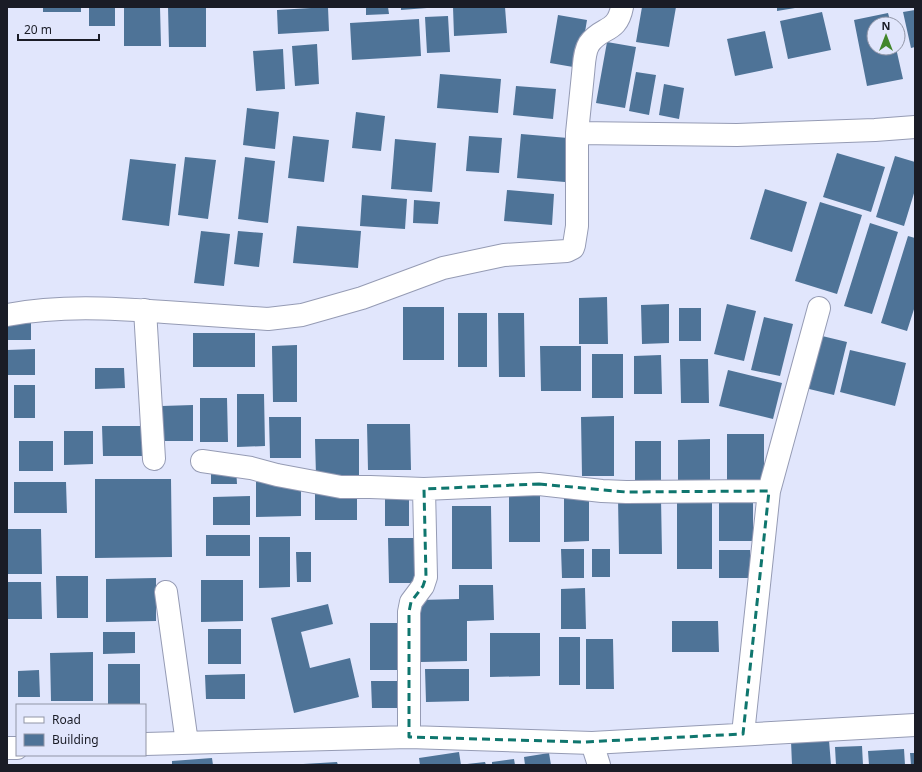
<svg xmlns="http://www.w3.org/2000/svg" width="922" height="772" font-family="'Noto Sans',sans-serif">
  <style>
    .building { fill: #4e7397 }
    .lines { fill: none; stroke-linecap: round; stroke-linejoin: round }
    .minor-casing { stroke: #959bb4; stroke-width: 24 }
    .minor { stroke: #fff; stroke-width: 22 }
    .marked { fill: none; stroke: #0f766e; stroke-width: 3; stroke-dasharray: 8 5; stroke-linejoin: round }
  </style>
  <rect width="100%" height="100%" fill="#e1e6fc"/>
  <path class="building" d="M43,7h38v5h-38z
    M89,7h26v19h-26z
    M124,7h36l1,39h-37z
    M168,7h38v40h-37z
    M328,7l1,24 -51,3 -1,-24z
    M366,7h22l1,7 -23,1z
    M401,7h26v1l-26,2z
    M453,7h52l2,26 -53,3z
    M642,7h34l-7,40 -33,-5z
    M777,7h18v1l-18,3z
    M915,10v37l-4,1 -8,-36z
    M822,12l9,38 -43,9 -8,-38z
    M888,13l3,11h-17v24h22l7,31 -36,7 -13,-66z
    M558,15l29,5 -8,48 -29,-5z
    M448,16l2,36 -23,1 -2,-36z
    M419,19l2,37 -69,4 -2,-37z
    M765,31l8,37 -38,8 -8,-37z
    M607,42l29,5 -11,61 -29,-5z
    M317,44l2,40 -24,2 -3,-40z
    M283,49l2,40 -29,2 -3,-40z
    M636,72l20,3 -7,40 -20,-4z
    M440,74l61,5 -3,34 -61,-5z
    M664,84l20,4 -5,31 -20,-4z
    M516,86l40,3 -3,30 -40,-4z
    M247,108l32,4 -4,37 -32,-4z
    M356,112l29,4 -4,35 -29,-3z
    M521,134l47,4 -3,44 -48,-4z
    M293,136l36,4 -5,42 -36,-4z
    M469,136l33,2 -3,35 -33,-2z
    M395,139l41,4 -4,49 -41,-3z
    M837,153l48,14 -14,45 -48,-15z
    M895,156l20,6v28l-11,36 -28,-9z
    M185,157l31,3 -8,59 -30,-4z
    M245,157l30,4 -7,62 -30,-4z
    M130,159l46,5 -7,62 -47,-6z
    M765,189l42,13 -15,50 -42,-13z
    M507,190l47,4 -2,31 -48,-4z
    M362,195l45,4 -2,30 -45,-3z
    M414,200l26,2 -2,22 -25,-1z
    M820,202l42,13 -25,79 -42,-13z
    M870,223l28,9 -26,82 -28,-8z
    M297,226l64,5 -3,37 -65,-5z
    M201,231l29,3 -6,52 -30,-3z
    M238,231l25,2 -4,34 -25,-3z
    M908,236l7,2v68l-8,25 -26,-8z
    M607,297l1,47h-29v-46z
    M669,304v39l-27,1 -1,-39z
    M727,304l29,7 -12,50 -30,-7z
    M403,307h41v53h-41z
    M679,308h22v33h-22z
    M458,313h29v54h-29z
    M498,313h26l1,64h-26z
    M764,317l29,7 -13,52 -29,-6z
    M7,319h24v21h-24z
    M193,333h62v34h-62z
    M818,335l29,7 -13,53 -29,-7z
    M297,345v57h-24l-1,-56z
    M540,346h41v45h-40z
    M35,349v26h-28v-25z
    M850,350l56,13 -11,43 -55,-14z
    M592,354h31v44h-31z
    M661,355l1,39h-28v-38z
    M680,359h28l1,44h-28z
    M95,368h29l1,20 -30,1z
    M728,370l54,13 -9,36 -54,-13z
    M14,385h21v33h-21z
    M237,394h27l1,52 -28,1z
    M200,398h27l1,44h-28z
    M193,405v36h-30l-1,-35z
    M614,416v60h-32l-1,-59z
    M269,417h32v41h-31z
    M367,424h43l1,46h-43z
    M102,426h43l1,30h-43z
    M64,431h29v33l-29,1z
    M727,434h37v51h-37z
    M315,439h44v37h-43z
    M710,439v42h-32v-41z
    M19,441h34v30h-34z
    M635,441h26v47h-26z
    M211,467h25l1,17h-26z
    M95,479h76l1,78 -77,1z
    M301,481v35l-45,1v-35z
    M14,482h52l1,31h-53z
    M540,488v54h-31v-53z
    M357,489v31h-42v-30z
    M564,491h25v50l-25,1z
    M250,496v29h-37v-28z
    M677,496h35v73h-35z
    M385,498h24v28h-24z
    M618,498h43l1,56h-43z
    M753,501v40h-34v-39z
    M452,506h39l1,63h-40z
    M7,529h34l1,45h-35z
    M206,535h44v21h-44z
    M259,537h31v50l-31,1z
    M388,538h28v45h-27z
    M561,549h23v29h-22z
    M592,549h18v28h-18z
    M719,550h31v28h-31z
    M296,552h15v30h-14z
    M56,576h32v42h-31z
    M156,578v43l-50,1v-43z
    M201,580h42v41l-42,1z
    M7,582h34l1,37h-35z
    M459,585h34l1,35 -27,1v40l-46,1 -1,-62 39,-1z
    M585,588l1,41h-25v-40z
    M328,604l5,20 -32,8 9,36 40,-10 9,39 -65,16 -23,-95z
    M672,621h46l1,31h-47z
    M370,623h29l1,47h-30z
    M208,629h33v35h-33z
    M103,632h32v21l-32,1z
    M490,633h50v43l-50,1z
    M559,637h21v48h-21z
    M586,639h27l1,50h-28z
    M93,652v49h-42l-1,-48z
    M108,664h32v40h-32z
    M425,669h44v32l-43,1z
    M39,670l1,27h-22v-26z
    M245,674v25h-39l-1,-24z
    M371,681h27v27h-26z
    M829,740l2,25h-39l-1,-24z
    M862,746l1,19h-27l-1,-18z
    M904,749l1,16h-36l-1,-14z
    M459,752l2,13h-41l-1,-7z
    M549,753l2,12h-26l-1,-8z
    M910,753h5v12h-4z
    M212,758l1,7h-41v-4z
    M514,759l1,6h-23v-3z
    M337,762l1,3h-35v-1z
    M485,762l1,3h-19v-1z"/>
  <g class="lines">
    <g class="minor-casing">
      <path id="minor" d="M577,133c2,-20 4,-39 6,-59 1,-9 1,-22 6,-30 12,-18 28,-10 33,-37
        M145,310l9,149
        M7,315c52,-10 105,-7 158,-3 34,2 69,5 103,7l34,-4 60,-17 81,-30 61,-13 63,-4 6,-3 1,-3 3,-19v-93l160,2 138,-5 40,-3
        M202,461l49,7 26,7 64,12h29l54,2 115,-5 63,7 24,1 143,-1
        M166,592l21,151
        M743,734l26,-243 50,-183
        M409,737v-125l2,-10 12,-16 3,-9 -2,-88
        M592,743l7,22
        M145,744l264,-7 183,6 323,-18
        M7,748h10"/>
    </g>
    <use href="#minor" class="minor"/>
  </g>
  <path class="marked" d="M539,484l87,8 143,-1 -26,243 -159,8 -175,-5v-125l2,-10 12,-16 3,-9 -2,-88z"/>
  <rect width="922" height="772" fill="none" stroke="#1a1c26" stroke-width="16"/>
  <rect x="16" y="704" width="130" height="52" fill="#e1e6fc" stroke="#9195a6"/>
  <rect x="24" y="717" width="20" height="6" fill="#ffffff" stroke="#9195a6"/>
  <text x="52" y="724" font-size="12" fill="#1a1c26">Road</text>
  <rect x="24" y="734" width="20" height="12" fill="#4e7397" stroke="#9195a6"/>
  <text x="52" y="744" font-size="12" fill="#1a1c26">Building</text>
  <g transform="translate(886 36)"><circle r="19" fill="#e1e6fc" stroke="#9195a6"/>
  <path d="M0-3L7 15L0 10L-7 15Z" fill="#41862b"/>
  <text y="-6" font-size="11" font-weight="bold" text-anchor="middle" fill="#1a1c26">N</text>
  </g>
  <path d="M18 34v6h81v-6" fill="none" stroke="#1a1c26" stroke-width="2"/>
  <text x="24" y="34" font-size="12" fill="#1a1c26" stroke="#e1e6fc" stroke-width="3" paint-order="stroke">20 m</text>
</svg>
